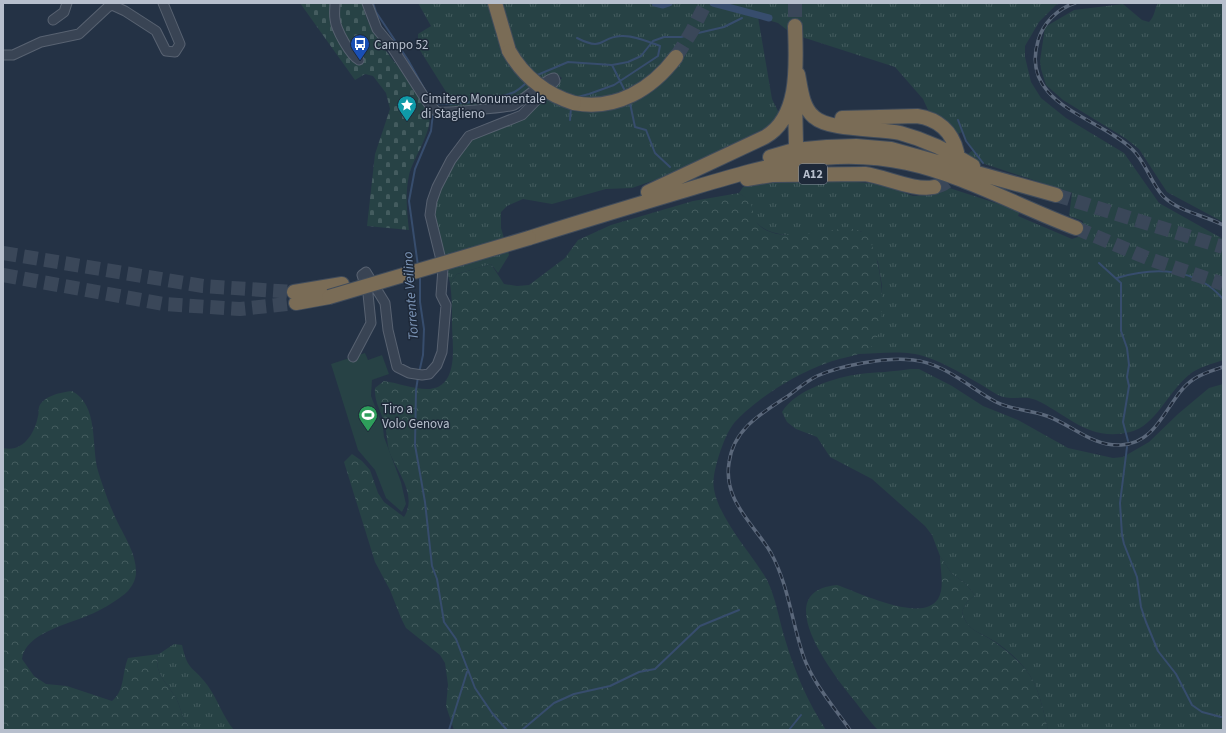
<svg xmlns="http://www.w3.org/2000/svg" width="1226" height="733" font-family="'Source Sans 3',sans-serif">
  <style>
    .grass { fill: url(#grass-tufts) }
    .forest { fill: url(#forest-crowns) }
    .cemetery { fill: url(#cemetery-stones) }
    .garden { fill: #274245 }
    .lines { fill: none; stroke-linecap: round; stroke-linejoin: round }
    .stream { stroke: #374d6d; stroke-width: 2 }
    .canal { stroke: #374d6d; stroke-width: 7 }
    .highway-tunnel { stroke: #3a4759; stroke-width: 14; stroke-dasharray: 14 7; stroke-linecap: butt }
    .minor-casing { stroke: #586271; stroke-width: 11 }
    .highway-casing { stroke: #414c5b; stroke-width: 16 }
    .minor { stroke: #394454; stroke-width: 9 }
    .highway { stroke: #7a6c56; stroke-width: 14 }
    .rail-casing { stroke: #5b687b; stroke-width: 3.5 }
    .rail { stroke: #1e2939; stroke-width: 2; stroke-dasharray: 6; stroke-linecap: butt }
    .highway-bridge-casing { stroke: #414c5b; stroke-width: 16; stroke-linecap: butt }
    .highway-bridge { stroke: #7a6c56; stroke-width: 14 }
    .labels { text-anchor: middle; stroke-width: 3; stroke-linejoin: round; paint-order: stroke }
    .shield { fill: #1e2939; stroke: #8992a1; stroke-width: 1 }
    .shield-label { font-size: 12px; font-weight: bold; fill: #b7bfcd }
    .poi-label { font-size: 13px; fill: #b7bfcd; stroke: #1e2939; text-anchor: start }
    .water-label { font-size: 14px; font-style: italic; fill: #7c95b7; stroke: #1e2939 }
  </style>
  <defs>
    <pattern id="grass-tufts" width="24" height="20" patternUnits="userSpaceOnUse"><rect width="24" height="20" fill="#274245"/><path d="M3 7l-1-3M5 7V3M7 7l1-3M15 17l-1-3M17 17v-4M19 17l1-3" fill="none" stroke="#445c5f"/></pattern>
    <pattern id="forest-crowns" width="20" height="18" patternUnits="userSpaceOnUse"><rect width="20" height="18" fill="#274245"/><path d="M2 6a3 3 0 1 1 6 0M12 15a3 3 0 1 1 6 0" fill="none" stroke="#445c5f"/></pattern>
    <pattern id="cemetery-stones" width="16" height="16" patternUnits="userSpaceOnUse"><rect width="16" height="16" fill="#274245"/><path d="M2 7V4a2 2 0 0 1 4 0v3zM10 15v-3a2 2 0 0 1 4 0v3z" fill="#445c5f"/></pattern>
  </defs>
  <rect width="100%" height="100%" fill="#243245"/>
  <path class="grass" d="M418,3h643l-5,2 -17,17 -14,24v11l6,25 10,16 25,20 58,35 35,50 64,36v121c-11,4 -24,7 -33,14 -22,17 -34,52 -60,58 -41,10 -60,-16 -94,-32 -11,-5 -21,0 -32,-3 -6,-1 -14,-7 -19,-10 -19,-11 -38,-23 -59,-30 -21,-8 -48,-3 -70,-3l10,-4 12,-16 4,-48 -4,-24 -17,-31c-30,-4 -81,16 -104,-8 -6,-6 -4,-16 -9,-23 -2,-3 -7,-5 -9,-7l4,-6 32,-6 80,1 25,2 33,12 15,-1 6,-12 86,28 -2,5 54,23 6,-2 5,-16 -14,-5 3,-23 -108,-36 9,-7 -11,-18 -6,3 -28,-25 -5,-11 -28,-32 -93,-30 -11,-4 -13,-10 -20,-6 14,82 7,14 -10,13 -91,46 -46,16 -26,1 -54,15 -29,-5 -16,7 -6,6v16l8,27 -11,18 -7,-9 -34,10 -7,9 -17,-64 2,-15 5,-18 15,-27 14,-18 61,-28 32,-35 -7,-5 -6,1 -18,16 -20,14 -56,4 -11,-5 4,-8 -30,-48v-13l13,-8z
    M1158,3h65v219l-56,-30 -28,-43 -14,-11 -62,-38 -17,-15 -5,-16 -1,-8 5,-34 29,-17 49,-6 19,16 7,2c6,-6 5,-12 9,-19z
    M910,369h9l33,17 31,20 35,14 50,28 45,10 10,-1 26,-15 29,-28 31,-26 14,-4v346h-175c-5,-20 -9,-44 -22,-60 -8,-11 -21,-22 -32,-29 -15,-10 -27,-9 -32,-30l5,-9 8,-7 -10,-12 -13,-9 -12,-18 -8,-21 -7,-9 -53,-47 -42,-22 -13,-20 -21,-8 -9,-7 -5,-10c13,-22 54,-35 78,-38 17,-2 33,-2 50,-5z
    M174,644l8,1c6,28 12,21 26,41 10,14 15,31 26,44h-41c-13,-12 -10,-18 -17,-32 -8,-14 -24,-26 -17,-44z"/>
  <path class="forest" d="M739,193c2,2 7,4 9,6 8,11 2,21 16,30 28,17 80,-9 98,3 21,14 27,95 11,113 -11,12 -32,12 -46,18 -30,11 -58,28 -82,49 -4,4 -10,9 -13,14 -8,11 -16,37 -18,50 -6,32 38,77 53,104 9,18 12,40 18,59 9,31 23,64 41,91h-372l-8,-24 2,-21 -3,-22 -5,-8 -34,-27 -5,-10 -11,-28 -15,-28 -31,-100 8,-8 10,7 8,9 8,23 6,9 20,15c14,-22 -7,-45 -15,-66 -2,-8 -2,-17 -4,-25 -3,-14 -11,-23 -10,-38l9,-7c15,2 31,9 46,8 30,-3 22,-46 22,-66 0,-14 0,-27 -2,-40l7,-9 34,-10 13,20 13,2 12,-1 36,-27 13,-18 33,-15 82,-24z
    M72,391c27,14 19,55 26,80 5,16 11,33 18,48 8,17 20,34 20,53 0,8 -4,14 -8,19 -8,8 -28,20 -39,24 -20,9 -64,18 -67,44l12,17 12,8 21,2 45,15c13,-10 10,-29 16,-43l31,-4c-7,18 9,30 17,44 7,14 4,20 17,32h-190v-282c20,5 32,-15 35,-32 1,-2 0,-6 1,-9 4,-11 23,-15 33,-16z
    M940,556l12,18 13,9 10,12 -8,7 -5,9c4,21 20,21 34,32 10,7 22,17 30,27 13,16 17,40 22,60h-170c-9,-9 -17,-21 -25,-31 -20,-25 -85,-108 -16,-114 21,7 85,39 101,14 7,-11 2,-30 2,-43z"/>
  <path class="cemetery" d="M300,3h63c1,28 41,68 57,93 2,4 8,10 9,16 5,18 -16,46 -20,63 -4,18 -2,37 0,55l-42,-4 8,-72 15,-45 -4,-16 -13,-17 -8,-2 -10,6z"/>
  <path class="garden" d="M365,353l3,7 14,-5 7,19 -17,6 -1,16 12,31 1,10 17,45 5,22 -4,8 -16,-14 -11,-28 -17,-20 -27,-86z"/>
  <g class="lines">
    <path class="stream" d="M373,3l3,9 32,48 18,32
      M612,65l13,26
      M535,76l33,-14 44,3 16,-3 13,-6 12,-15 11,-4h17l43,-10 18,-9
      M574,98l15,-4 25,-9 44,-29 2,-10c-11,-4 -26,-11 -39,-10 -22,1 -16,16 -44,2
      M433,103c21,3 59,-3 79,-10 6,-2 11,-7 15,-11
      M630,103l5,24 11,3 9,23 15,14
      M570,120l1,-12
      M958,120l8,21 17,22
      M1099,263l22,20v48l6,17 2,17 -2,12 2,9 -6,36 5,19
      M418,266l-9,-65 6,-32 16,-38 2,-18
      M1117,278c37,-11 79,-11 106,21
      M419,373l4,-18 1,-26 -4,-27v-26
      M418,377l-2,13 -1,55 10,57 7,64 5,13 7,43 12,17 19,49 17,25 15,17
      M1127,447l-7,56 2,32 2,9 13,33 4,30 5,15 12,29 18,23 16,31 10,7 19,5
      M449,730l18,-58
      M522,730l32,-27 20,-9 36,-8 29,-14 16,-3 45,-43 39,-16
      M789,730l12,-15"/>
    <path class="canal" d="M655,3l8,2 6,-2
      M713,3l56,15"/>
    <path class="highway-tunnel" d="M795,3v23
      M676,57l16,-26 14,-28
      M934,187c12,-2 19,-9 23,-21
      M1056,195l167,52
      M1076,228l76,32 71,24
      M3,253l200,33 91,6
      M3,275l160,29 77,5 56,-6"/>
    <g class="minor-casing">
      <path id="minor" d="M335,3c0,5 -1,11 0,16 1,11 15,36 24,41
        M53,20l11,-8 3,-9
        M3,55h10l28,-13 38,-8 29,-27 4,-2 13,6 31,20 10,20 9,1 5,-8 -17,-41
        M353,357l18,-34 -3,-29 -6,-19 4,-3 19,31 3,27 9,37 12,6 13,2 7,-1 8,-9 5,-13 4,-47 -5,-10 2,-27 -13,-53 2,-14 5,-14 14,-27 18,-24 53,-21 33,-34 -1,-3c-5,-1 -32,23 -40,27 -6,3 -71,8 -77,7l-9,-9 -36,-56 -15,-18 -10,-26"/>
    </g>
    <g class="highway-casing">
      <path id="highway" d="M495,3l14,48
        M798,74c3,15 4,33 16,43 16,14 64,11 86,16 26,7 51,19 73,33
        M795,101l1,43
        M574,103c42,8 78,-14 102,-46
        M842,118l75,-2c21,3 35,15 40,36
        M770,157l24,-7 33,-3 29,-1 35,3 165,46
        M747,179l25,-4 93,-1c21,3 49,17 69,13
        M648,192l117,-55c36,-20 31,-76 30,-111
        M529,238c50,-16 100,-31 150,-46 78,-23 146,-47 228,-29 56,12 115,45 169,65
        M294,292l48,-8
        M296,303l33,-6"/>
    </g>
    <use href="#minor" class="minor"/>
    <use href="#highway" class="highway"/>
    <g class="rail-casing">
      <path id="rail" d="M1075,3c-18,6 -32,20 -37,38 -19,64 62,76 95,109 13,13 18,33 30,46 16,16 41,19 60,29
        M850,730c-16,-23 -38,-48 -47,-75 -11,-33 -15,-71 -32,-102 -17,-29 -48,-52 -42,-90 4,-34 33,-50 59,-67 9,-7 19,-15 29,-20 25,-11 69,-19 96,-16 31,3 57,28 83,42 16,8 35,8 51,14 25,9 46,31 74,29 40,-2 46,-49 73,-66 9,-6 20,-9 29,-12"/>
    </g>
    <use href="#rail" class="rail"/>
    <g class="highway-bridge-casing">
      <path id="highway-bridge" d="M509,51c15,26 36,43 65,52
        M329,297l200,-59"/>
    </g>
    <use href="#highway-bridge" class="highway-bridge"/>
  </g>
  <defs>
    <g id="bus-pin" transform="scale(1)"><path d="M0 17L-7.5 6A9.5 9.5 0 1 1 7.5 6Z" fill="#1a4fb4" stroke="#1e2939"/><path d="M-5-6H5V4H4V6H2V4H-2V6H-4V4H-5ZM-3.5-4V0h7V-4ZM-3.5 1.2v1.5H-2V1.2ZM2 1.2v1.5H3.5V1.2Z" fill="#fff"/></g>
    <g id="sight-pin" transform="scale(1)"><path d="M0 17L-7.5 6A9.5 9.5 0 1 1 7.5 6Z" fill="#0f9aa8" stroke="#1e2939"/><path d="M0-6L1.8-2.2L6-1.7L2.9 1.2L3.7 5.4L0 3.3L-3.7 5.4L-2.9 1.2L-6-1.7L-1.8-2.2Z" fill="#fff"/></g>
    <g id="stadium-pin" transform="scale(1)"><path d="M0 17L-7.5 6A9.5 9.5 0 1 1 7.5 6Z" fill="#2e9e5b" stroke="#1e2939"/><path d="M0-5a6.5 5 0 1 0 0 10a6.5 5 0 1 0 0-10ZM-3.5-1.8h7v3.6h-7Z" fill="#fff"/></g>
  </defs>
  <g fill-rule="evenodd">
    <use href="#bus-pin" x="360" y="44"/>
    <use href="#sight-pin" x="407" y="105"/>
    <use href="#stadium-pin" x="368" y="415"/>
  </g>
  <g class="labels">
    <rect class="shield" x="799" y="164" width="28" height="20" rx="3"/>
    <g class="shield-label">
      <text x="813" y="178">A12</text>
    </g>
    <g class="poi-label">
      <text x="374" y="49">Campo 52</text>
      <text x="421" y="103">Cimitero Monumentale<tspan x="421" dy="15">di Staglieno</tspan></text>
      <text x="382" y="413">Tiro a<tspan x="382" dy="15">Volo Genova</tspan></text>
    </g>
    <g class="water-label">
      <text transform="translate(410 296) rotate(-94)" y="5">Torrente Veilino</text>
    </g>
  </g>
  <rect width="1226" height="733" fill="none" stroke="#b7bfcd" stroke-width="8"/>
</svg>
